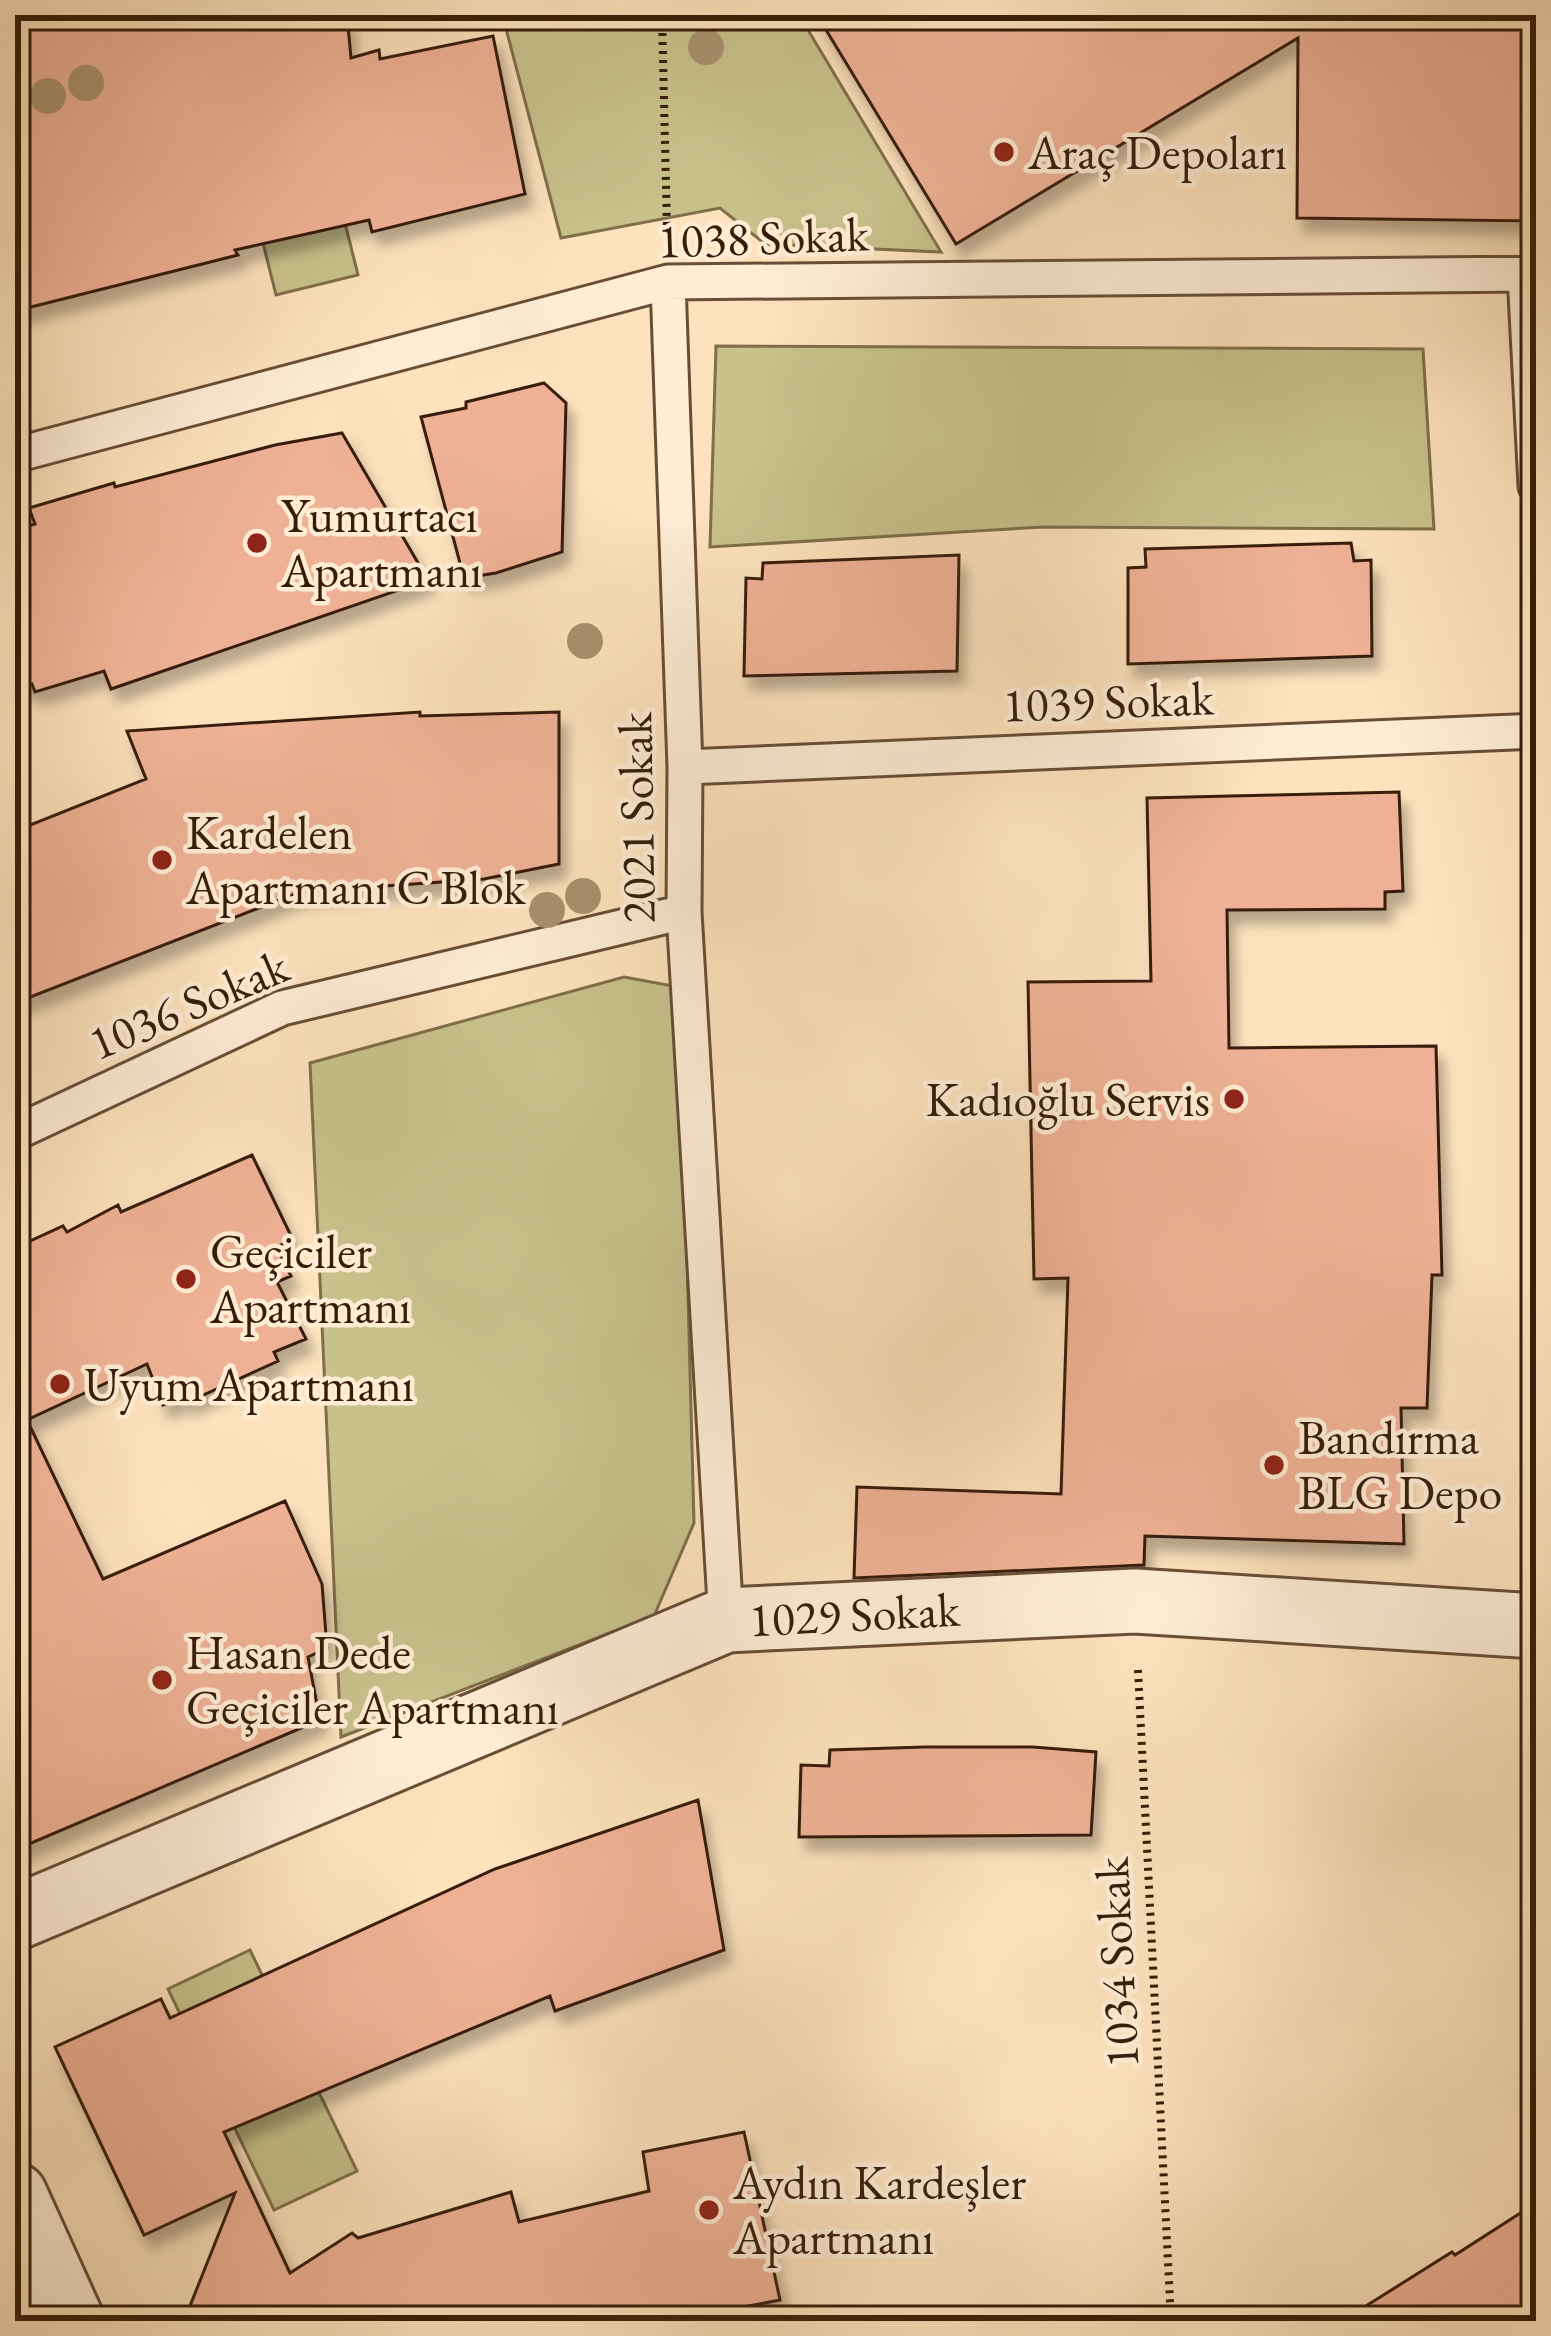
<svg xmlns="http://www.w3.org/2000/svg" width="1551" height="2336" font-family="'EB Garamond',serif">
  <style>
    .green { fill: #c7c18c; stroke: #7f6f4a; stroke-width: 3 }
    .building { fill: #eeb195; stroke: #371d09; stroke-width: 3; filter: url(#shadow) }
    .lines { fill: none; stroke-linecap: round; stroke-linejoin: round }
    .service-casing { stroke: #684e36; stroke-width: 39 }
    .minor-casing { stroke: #684e36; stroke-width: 69 }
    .path { stroke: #371d09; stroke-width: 8; stroke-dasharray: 3 6; stroke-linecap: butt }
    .service { stroke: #feecd4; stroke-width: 33 }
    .minor { stroke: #feecd4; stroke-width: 63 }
    .tree { fill: #a8916f }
    .poi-dot { fill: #8f2418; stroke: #feecd4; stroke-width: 4.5 }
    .labels { text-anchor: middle; stroke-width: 9; stroke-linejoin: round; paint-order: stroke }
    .poi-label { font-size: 48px; fill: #371d09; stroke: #feecd4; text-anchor: start }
    .street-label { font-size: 48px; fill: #371d09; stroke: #feecd4 }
  </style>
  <defs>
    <filter id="shadow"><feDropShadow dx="7" dy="13" stdDeviation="6" flood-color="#0004"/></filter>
  </defs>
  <rect width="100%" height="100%" fill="#fde2bd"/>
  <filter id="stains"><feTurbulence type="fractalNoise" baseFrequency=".00167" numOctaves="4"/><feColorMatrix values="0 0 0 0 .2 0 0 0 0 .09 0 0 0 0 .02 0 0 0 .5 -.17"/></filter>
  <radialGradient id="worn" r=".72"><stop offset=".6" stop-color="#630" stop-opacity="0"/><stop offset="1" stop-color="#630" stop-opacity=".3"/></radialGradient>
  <path class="green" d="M499,15h300l142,237 -176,-8 -45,-36 -159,30 -57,-217z
    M297,31l61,244 -82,20 -61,-244z
    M716,346l707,3 11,180 -391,-2 -333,20z
    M624,977l49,9 8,42 13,495 -40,93 -313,121 -31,-674z
    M250,1950l107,221 -83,39 -106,-221z"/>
  <path class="building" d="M15,15h332l4,43 28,-8 1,9 113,-23 32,158 -153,38 -3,-12 -134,30 3,5 -223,56z
    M817,15h719v206l-239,-3 1,-180 -342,206z
    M544,383l22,20 -4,149 -66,21 -32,5 -43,-161 45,-9v-6z
    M342,433l86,147 -317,109 -7,-18 -69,21 -3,-8 -17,4v-158l20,-6 -6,-16 85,-25 1,4 160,-42z
    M1351,543l3,18 17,-1 1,96 -244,8v-96l18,-1 -1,-18z
    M959,555l-2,116 -213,5 2,-98 16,1 1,-16z
    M420,712v4l139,-4v152l-75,15 -184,13 -285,111v-172l131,-52 -19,-48z
    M1399,792l4,99 -18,1v17l-158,1 2,138 207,-2 6,229h-10l-5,133h-26l3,136 -259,-8 -1,29 -290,13 3,-91 204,7 7,-216 -34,1 -6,-297 123,-1 -4,-183z
    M252,1155l41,85 -17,7 15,29 -14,6 29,57 -32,13 4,9 -90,41 -2,-7 -23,10 -16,-41 -120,56 76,159 182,-78 37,83 5,64 -19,9 12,63 -305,130v-602l48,-22 4,6 51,-27 3,7z
    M924,1747h109l63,5 -5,83 -292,2 2,-72 28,1 1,-16z
    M698,1800l26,150 -169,61 -5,-15 -326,136 66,141 62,-40 6,5 153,-46 8,30 130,-31 -6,-39 101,-20 36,168 -110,21h-486l51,-128 -91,42 -89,-188 106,-48 9,19 325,-149z
    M1536,2203v118h-194l110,-69 3,3z"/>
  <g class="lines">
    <g class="service-casing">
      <path id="service" d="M1525,274l11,212
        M668,282l17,485 -1,145 42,708
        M15,455l653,-173 868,-8
        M685,767l851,-36
        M15,1133l267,-125 402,-96"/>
    </g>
    <g class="minor-casing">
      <path id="minor" d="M15,1918l711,-298 409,-19 401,25
        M15,2195l57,126"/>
    </g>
    <path class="path" d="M662,15l5,212
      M1138,1670l33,651"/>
    <use href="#service" class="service"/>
    <use href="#minor" class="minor"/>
  </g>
  <g class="tree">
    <circle cx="706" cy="47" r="18"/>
    <circle cx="86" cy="83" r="18"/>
    <circle cx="48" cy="96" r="18"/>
    <circle cx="585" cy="641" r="18"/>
    <circle cx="583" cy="896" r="18"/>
    <circle cx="547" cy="910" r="18"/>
  </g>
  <g class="poi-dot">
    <circle cx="1004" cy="152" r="12"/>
    <circle cx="257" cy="543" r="12"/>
    <circle cx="162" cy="860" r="12"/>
    <circle cx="1234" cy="1099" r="12"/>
    <circle cx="186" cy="1279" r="12"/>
    <circle cx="60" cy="1384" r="12"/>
    <circle cx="1274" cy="1465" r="12"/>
    <circle cx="162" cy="1680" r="12"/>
    <circle cx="709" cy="2210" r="12"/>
  </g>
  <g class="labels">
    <g class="poi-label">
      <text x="1028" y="169">Araç Depoları</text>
      <text x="281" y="532">Yumurtacı<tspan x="281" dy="55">Apartmanı</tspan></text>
      <text x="186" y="849">Kardelen<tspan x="186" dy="55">Apartmanı C Blok</tspan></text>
      <text x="1210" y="1116" text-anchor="end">Kadıoğlu Servis</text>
      <text x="210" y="1268">Geçiciler<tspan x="210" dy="55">Apartmanı</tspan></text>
      <text x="84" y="1401">Uyum Apartmanı</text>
      <text x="1298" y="1454">Bandırma<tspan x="1298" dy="55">BLG Depo</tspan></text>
      <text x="186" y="1669">Hasan Dede<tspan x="186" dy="55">Geçiciler Apartmanı</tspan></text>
      <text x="733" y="2199">Aydın Kardeşler<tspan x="733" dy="55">Apartmanı</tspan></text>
    </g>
    <g class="street-label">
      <text transform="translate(763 237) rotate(-2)" y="17">1038 Sokak</text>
      <text transform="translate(1108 701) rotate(-2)" y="17">1039 Sokak</text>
      <text transform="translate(636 818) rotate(-91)" y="17">2021 Sokak</text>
      <text transform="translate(188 1004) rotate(-23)" y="17">1036 Sokak</text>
      <text transform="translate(854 1614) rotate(-3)" y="17">1029 Sokak</text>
      <text transform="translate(1116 1963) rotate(-93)" y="17">1034 Sokak</text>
    </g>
  </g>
  <rect width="1551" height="2336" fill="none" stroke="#fde2bd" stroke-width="60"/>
  <rect x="18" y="18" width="1515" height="2300" fill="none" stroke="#371d09" stroke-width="6"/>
  <rect x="30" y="30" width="1491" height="2276" fill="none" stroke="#371d09" stroke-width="3"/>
  <rect width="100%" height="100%" filter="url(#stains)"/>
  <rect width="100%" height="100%" fill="url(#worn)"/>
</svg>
